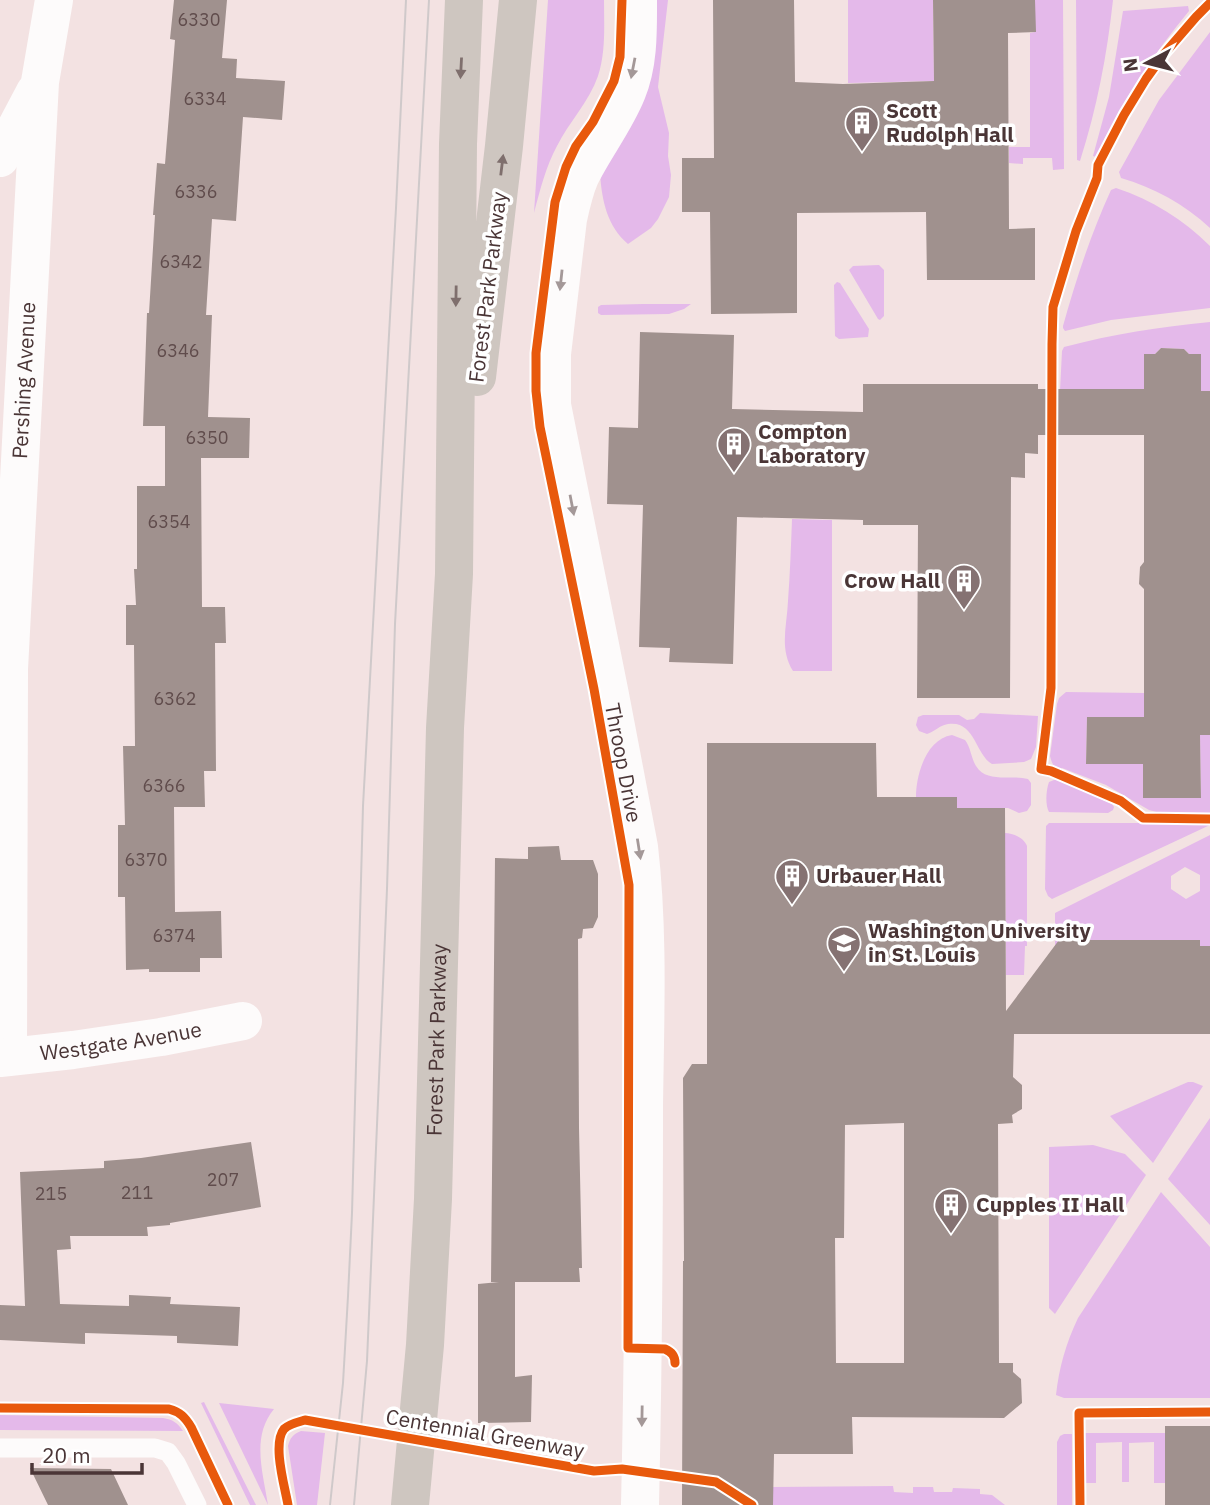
<svg xmlns="http://www.w3.org/2000/svg" width="1210" height="1505" font-family="'IBM Plex Sans',sans-serif">
  <style>
    .green { fill: #e4b9ea; fill-rule: evenodd }
    .building { fill: #a0918e; fill-rule: evenodd }
    .lines { fill: none; stroke-linecap: round; stroke-linejoin: round }
    .service { stroke: #fdfbfb; stroke-width: 19 }
    .minor { stroke: #fdfbfb; stroke-width: 38 }
    .primary { stroke: #cec6c0; stroke-width: 38 }
    .tram { stroke: #cfc9ca; stroke-width: 2 }
    .cycleway-casing { stroke: #fff; stroke-width: 13 }
    .cycleway { stroke: #e8590c; stroke-width: 9 }
    .oneway { fill: #7f6f6d }
    .oneway2 { fill: #a49898 }
    .labels { text-anchor: middle; stroke-width: 7; stroke-linejoin: round; paint-order: stroke }
    .number-label { font-size: 18px; fill: #604c4c }
    .poi-label { font-size: 21px; font-weight: bold; fill: #4a3536; stroke: #fff; text-anchor: start }
    .street-label { font-size: 21px; fill: #4a3536; stroke: #fff }
  </style>
  <rect width="100%" height="100%" fill="#f3e2e2"/>
  <path class="green" d="M548,0h56c0,25 2,52 -6,76 -9,26 -29,46 -41,70 -11,20 -17,44 -23,67z
    M647,0h21l-10,87 11,46 -1,23 3,19 -2,22 -11,22 -7,9 -23,16c-21,-18 -26,-43 -28,-70z
    M848,0h85l1,81 -86,2z
    M1035,0h28l1,169 -11,1 -1,-12h-29v6l-14,-1v-16h21v-114l5,-1z
    M1076,0h37c-6,55 -16,108 -33,161l-3,-1z
    M1188,6l1,5c-37,45 -69,93 -93,146l-3,-1 16,-59 14,-86z
    M1210,32v196c-26,-24 -55,-40 -89,-50l-2,-6 40,-72z
    M1116,188c36,12 67,31 94,58v62l-99,12 -46,11 -2,-3v-2c13,-47 28,-92 48,-136z
    M879,265l5,5v46l-4,4 -2,-1 -29,-49 4,-4z
    M837,282l3,1 29,46 -1,8 -29,2 -4,-3 -1,-51z
    M643,304h48l-7,5 -15,5 -68,1 -3,-2v-6l3,-2z
    M1210,322v69h-9v-37h-12l-5,-5 -23,-1 -6,6 -11,1v34h-79l-5,2 2,-40 2,-4c49,-13 95,-20 146,-25z
    M792,519l40,1v151h-39c-14,-23 -6,-45 -5,-70 2,-27 3,-55 4,-82z
    M1066,692l78,1v24h-57l-1,47h57v33h58l-1,-62h10v78h-50l-11,-3 -43,-25 -44,-17 -1,3c-8,-5 -9,-7 -11,-15l7,-52 2,-6z
    M980,713l58,3 -2,31 -5,12 -7,3 -32,2c-17,-10 -17,-44 -44,-40 -8,1 -14,8 -21,10l-8,-3 -3,-6 2,-8 5,-2h36l8,5 7,-1z
    M952,735l13,5c6,8 6,18 11,26 11,18 36,8 52,13l3,4v22l-4,6 -8,2 -11,-5h-51v-11h-41c0,-22 10,-58 36,-62z
    M1054,780h4l54,24 2,3 -1,3 -5,3 -59,-1c-4,-7 -3,-22 0,-30z
    M1049,823h161v2l-158,74 -4,-3 -3,-7 1,-63z
    M1005,833c8,0 19,5 22,13v100h-2l-1,29h-18z
    M1210,835v111h-10v-6l-145,6v-33zM1185,867l15,8v16l-14,8 -15,-10v-13z
    M1188,1082h5l10,4 -50,77 -43,-47z
    M1210,1118v107l-42,-46z
    M1093,1145l32,9 21,21 -91,139 -6,-6v-161z
    M1161,1192l49,55v151h-146l-8,-3c3,-27 10,-52 22,-77z
    M204,1402l52,103h-6l-49,-102z
    M219,1403l55,6c-23,28 -11,63 -6,96z
    M0,1415l163,3c10,2 14,4 20,13l-183,-1z
    M301,1431l24,2 -8,72h-20l-9,-59c2,-8 5,-12 13,-15z
    M1085,1433h80v50h-11v-41l-25,1v39h-7v-40l-26,1v40h-10z
    M1064,1434h8v71h-15v-63l3,-6z
    M893,1486l1,6 19,1v-6h20l1,5h18l1,-4 27,1v5l12,1 13,10h-232v-18z"/>
  <path class="building" d="M174,0h53l-5,58 15,1 -1,19 49,3 -3,39 -39,-3 -7,104 -24,-2 -6,96h6l-4,102 42,1 -1,40h-48l1,149h23l1,36h-11l1,128h-12l1,36h-31l1,105 46,-1 1,47h-22v14h-51v-3l-23,1 -1,-73h-7v-72h7l-2,-79h12l-1,-101h-8v-40h10l-2,-36h3v-83h28v-60h-22l4,-113h2l6,-98h-2l4,-52 8,1 10,-124 -5,-1z
    M713,0h81l1,82 48,2 91,-3 -1,-81h102l1,32 -28,1 1,196 26,-1v52h-108l-1,-68 -129,1v100l-86,1 -1,-102h-28v-54h32z
    M640,332l94,3 -2,74 131,3v-28h175v5h106v-35h11l6,-6 23,1 5,5h12v37h9v344h-10l1,63h-58v-34h-57l1,-47h57v-128l-5,-5 1,-17 4,-5v-127h-106v19l-13,-1v25l-14,-1 -1,221h-93l1,-173h-55v-5l-126,-3 -4,147 -64,-2 1,-14 -31,-1 4,-142 -36,-1 2,-77 29,1z
    M707,743h169l1,54h80v11h48l1,203 53,-71h141v6h10v88h-196l-1,43 9,8v24l-10,6 1,8 -15,1 1,239h14v9l8,7 1,24 -18,15 -152,-1 1,37h-79l-1,51h-91l1,-244h1l-1,-183 9,-14h15zM904,1123v240h-68l-1,-125h9l1,-113z
    M559,846l2,14h32l5,14v43l-5,11 -10,1 -1,9 -4,1 1,189 3,140h-3l1,14h-65v95l17,-2 -1,47 -53,1v-139l21,-2h-8l4,-424 33,1v-12z
    M251,1142l10,65 -91,16v2l-23,2 1,9h-78l1,13 -14,1 3,54 69,2v-11l42,2 -1,7 70,3 -2,39 -61,-3v-7l-92,-3v11l-85,-4v-35l25,1 -5,-134 84,-4v-7l37,-3z
    M1165,1426h45v79h-45z
    M30,1468l81,1 17,36h-80z"/>
  <g class="lines">
    <path class="service" d="M0,1448h155l13,4 8,11 21,42"/>
    <g class="minor">
      <path id="s1" d="M638,0c0,30 1,63 -11,92 -12,30 -33,56 -47,85 -6,14 -9,28 -12,42l-16,135v51l58,290 29,152c10,86 6,174 5,260 0,133 -1,265 -4,398"/>
      <path d="M0,158l35,-66"/>
      <path id="s2" d="M8,1057l1,-388 31,-587 14,-82"/>
      <path id="s3" d="M0,1058l73,-8 88,-13 82,-16"/>
    </g>
    <g class="primary">
      <path d="M477,377l27,-231 14,-146"/>
      <path id="s4" d="M410,1505l15,-160 8,-146 12,-471 9,-154 4,-430 6,-144"/>
    </g>
    <path class="tram" d="M330,1505l13,-122 5,-87 4,-83 11,-407 33,-598 10,-208
      M354,1505l13,-144 20,-472 8,-265 34,-624"/>
    <g class="cycleway-casing">
      <path id="cycleway" d="M622,0l-2,57 -6,24 -21,41 -17,24 -10,21 -11,35 -19,151v38l4,36 54,262 35,196 -1,463 37,1c7,3 10,7 10,14
        M1210,3l-14,14 -32,37 -18,25 -22,36 -26,50 -1,13 -21,53 -23,76 -1,37 -1,344 -10,81 10,2 70,30 22,17 67,1
        M0,1408l169,1c11,3 16,8 22,18l37,78
        M288,1505c-3,-18 -16,-61 -4,-76 5,-5 14,-7 21,-9l289,51 28,-2 94,13 36,23
        M1080,1505l-1,-92 131,-1"/>
    </g>
    <use href="#cycleway" class="cycleway"/>
  </g>
  <defs><path id="oneway-solid" d="M-6-.8H1V-3.2L6.5 0L1 3.2V.8H-6Z" transform="scale(1.75)"/></defs>
  <g class="oneway">
    <use href="#oneway-solid" transform="translate(461 68) rotate(93)"/>
    <use href="#oneway-solid" transform="translate(502 165) rotate(-83)"/>
    <use href="#oneway-solid" transform="translate(456 296) rotate(91)"/>
  </g>
  <g class="oneway2">
    <use href="#oneway-solid" transform="translate(633 68) rotate(101)"/>
    <use href="#oneway-solid" transform="translate(561 280) rotate(96)"/>
    <use href="#oneway-solid" transform="translate(572 505) rotate(79)"/>
    <use href="#oneway-solid" transform="translate(639 849) rotate(81)"/>
    <use href="#oneway-solid" transform="translate(642 1416) rotate(91)"/>
  </g>
  <defs>
    <g id="building-pin" transform="scale(1.75)"><path d="M0 17L-7.5 6A9.5 9.5 0 1 1 7.5 6Z" fill="#857272" stroke="#fff"/><path d="M-4-6H4V6H1V3H-1V6H-4ZM-2.5-4.3h1.7v1.8h-1.7ZM.8-4.3h1.7v1.8H.8ZM-2.5-1h1.7V.8h-1.7ZM.8-1h1.7V.8H.8Z" fill="#fff"/></g>
    <g id="university-pin" transform="scale(1.75)"><path d="M0 17L-7.5 6A9.5 9.5 0 1 1 7.5 6Z" fill="#857272" stroke="#fff"/><path d="M0-5L7-2L0 1L-7-2ZM-4 1L0 2.5L4 1V4Q0 6-4 4Z" fill="#fff"/></g>
  </defs>
  <g fill-rule="evenodd">
    <use href="#building-pin" x="862" y="123"/>
    <use href="#building-pin" x="734" y="444"/>
    <use href="#building-pin" x="964" y="581"/>
    <use href="#building-pin" x="792" y="876"/>
    <use href="#university-pin" x="844" y="943"/>
    <use href="#building-pin" x="951" y="1205"/>
  </g>
  <g class="labels">
    <g class="number-label">
      <text x="199" y="26">6330</text>
      <text x="205" y="105">6334</text>
      <text x="196" y="198">6336</text>
      <text x="181" y="268">6342</text>
      <text x="178" y="357">6346</text>
      <text x="207" y="444">6350</text>
      <text x="169" y="528">6354</text>
      <text x="175" y="705">6362</text>
      <text x="164" y="792">6366</text>
      <text x="146" y="866">6370</text>
      <text x="174" y="942">6374</text>
      <text x="223" y="1186">207</text>
      <text x="137" y="1199">211</text>
      <text x="51" y="1200">215</text>
    </g>
    <g class="poi-label">
      <text x="886" y="118">Scott<tspan x="886" dy="24">Rudolph Hall</tspan></text>
      <text x="758" y="439">Compton<tspan x="758" dy="24">Laboratory</tspan></text>
      <text x="940" y="588" text-anchor="end">Crow Hall</text>
      <text x="816" y="883">Urbauer Hall</text>
      <text x="868" y="938">Washington University<tspan x="868" dy="24">in St. Louis</tspan></text>
      <text x="976" y="1212">Cupples II Hall</text>
    </g>
    <g class="street-label">
      <text transform="translate(488 287) rotate(-83)" y="7">Forest Park Parkway</text>
      <text dy="7" stroke="none"><textPath href="#s2" startOffset="677">Pershing Avenue</textPath></text>
      <text dy="7" stroke="none"><textPath href="#s1" startOffset="786">Throop Drive</textPath></text>
      <text dy="7" stroke="none"><textPath href="#s4" startOffset="466">Forest Park Parkway</textPath></text>
      <text dy="7" stroke="none"><textPath href="#s3" startOffset="122">Westgate Avenue</textPath></text>
      <text transform="translate(485 1434) rotate(10)" y="7">Centennial Greenway</text>
    </g>
  </g>
  <g transform="translate(1147 63) rotate(263)" stroke="#ffffff" stroke-width="5" paint-order="stroke">
  <path d="M0-5L12 26L0 18L-12 26Z" fill="#4a3536"/>
  <text y="-10" font-size="19" font-weight="bold" text-anchor="middle" fill="#4a3536">N</text>
  </g>
  <path d="M32 1463v10h110v-10" fill="none" stroke="#4a3536" stroke-width="3.5"/>
  <text x="42" y="1463" font-size="21" fill="#4a3536" stroke="#ffffff" stroke-width="5" paint-order="stroke">20 m</text>
</svg>
